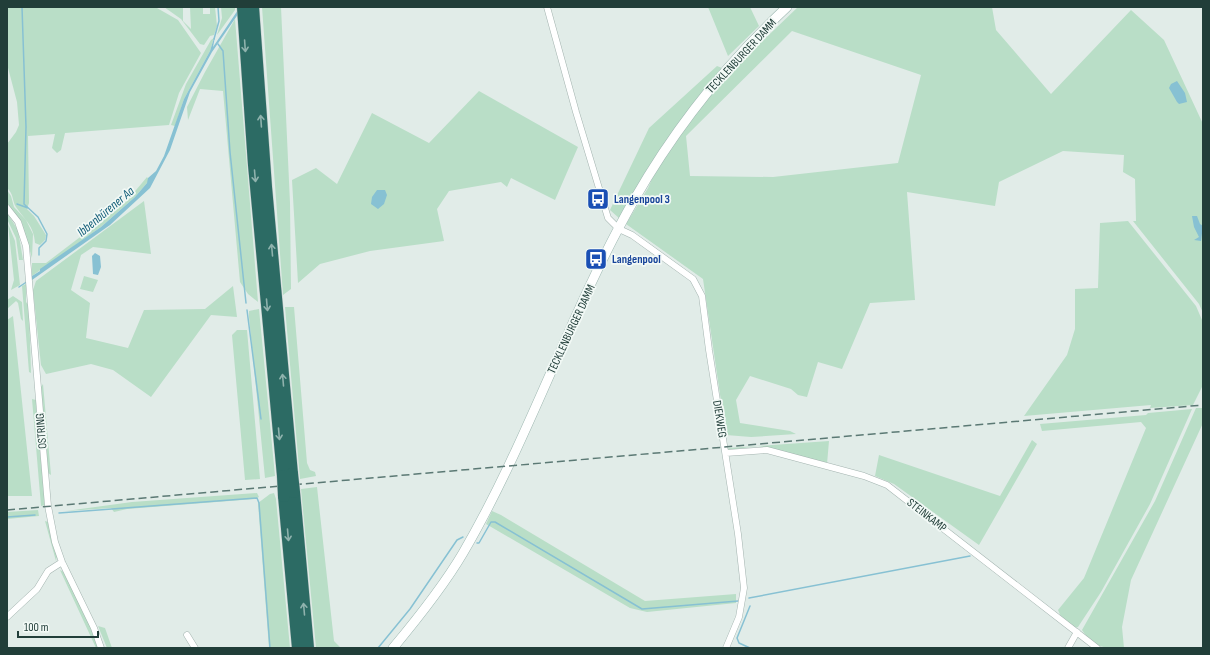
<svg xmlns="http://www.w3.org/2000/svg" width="1210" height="655" font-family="'Sofia Sans Condensed',sans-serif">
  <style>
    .green { fill: #b9dec7; fill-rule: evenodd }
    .water { fill: #87c1d3 }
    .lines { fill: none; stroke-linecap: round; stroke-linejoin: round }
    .stream { stroke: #87c1d3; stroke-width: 1.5 }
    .minor-casing { stroke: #a4b4b0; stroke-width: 7 }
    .secondary-casing { stroke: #9fb8b2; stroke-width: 10 }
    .motorway-casing { stroke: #c1c9c8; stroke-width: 13 }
    .minor { stroke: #fff; stroke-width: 6 }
    .secondary { stroke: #fff; stroke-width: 9 }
    .motorway { stroke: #2c6b64; stroke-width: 12 }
    .rail { stroke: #5b7974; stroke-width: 1.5; stroke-dasharray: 8 4; stroke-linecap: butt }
    .motorway-bridge-casing { stroke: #c1c9c8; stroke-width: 13; stroke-linecap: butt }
    .motorway-bridge { stroke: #2c6b64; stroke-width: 12 }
    .oneway { stroke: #8fb2ad }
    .labels { text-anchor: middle; stroke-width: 3.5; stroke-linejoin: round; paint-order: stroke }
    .street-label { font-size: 12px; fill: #213e39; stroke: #f2f9f6 }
    .transit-label { font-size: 12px; font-weight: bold; fill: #164399; stroke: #f2f9f6; text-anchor: start }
    .water-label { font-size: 13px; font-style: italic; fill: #19627c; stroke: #f2f9f6 }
  </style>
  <rect width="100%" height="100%" fill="#e1ece8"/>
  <path class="green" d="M9,7l148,1 21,12 23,33 -22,40 -10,32 -104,8 -4,17 -4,3 -5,-5 3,-14 -27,2 1,67 -2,6 7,7 12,19 -1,5 -5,5 -5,-2c-1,-17 -10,-23 -19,-36 -4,-6 -2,-13 -9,-19v-44l9,-12 3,-7 -2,-23 -10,-38v-54z
    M164,7h19v14l8,8 -1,-22h13v7h7v-7h5l2,19 -3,9 -4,1 -6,9 -4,-1 -19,-25z
    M221,7h14v3l-18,25 5,-17z
    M262,7h19l9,196 1,86 -8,6z
    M708,7h42l9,19 -31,30z
    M798,7h194l4,23 55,64 80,-84 33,30 39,84v189l-4,-9 -66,-83h3l-1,-42 -12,-7 1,-17 -61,-4 -64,31 -4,24 -88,-14 8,108 -45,3 -28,66 -24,-7 -11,35 -9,-2 -7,-6 -41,-13 -14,24 4,23 50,8 6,3 -45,3 -25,-2 -23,-156 -77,-55 22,-36 8,-18 41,-60 34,-39zM792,31l129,44 -23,88 -125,14 -83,-1 -4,-40z
    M235,19l23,283 -10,-8 -8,-12 -17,-191 -23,-2 -12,31 -1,-13 18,-35z
    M214,38l-4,13 -26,48 -9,27 -4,-1 15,-41 25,-44z
    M717,66l5,2c-40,47 -75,96 -102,151l-10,-9 39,-82z
    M479,91l99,56 -23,53 -44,-22 -4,9 -6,-5 -52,9 -12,18 7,32 -74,10 -50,13 -22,19 -6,-103 24,-12 21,16 35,-71 57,30z
    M147,177l2,3 -2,3 -12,14 -34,30 -69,49v-13h14l42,-32 38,-29z
    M7,190l4,6 3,11 12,13 7,14 -1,24 -10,-34 -15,-21z
    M144,201l7,53 -58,-7 -12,8 -10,35 19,13 -4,35 42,10 16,-38 61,-1 28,-23 4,31 -26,-2 -60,82 -38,-27 -22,-6 -45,10 -5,-9 -8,-75 3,-9z
    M7,213l11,17 5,30h-4l-3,-22 -9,-19z
    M1128,221l68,85 6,14 1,9v56l-10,20 -43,3 1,-3 -127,11 43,-61 8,-26v-40l23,-1 2,-65z
    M8,224l7,17 5,44 -9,5 3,-10z
    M84,276l14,4 -5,12 -13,-3z
    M26,284v18l3,4 2,67 -2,-1 -7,-86z
    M13,296l9,6 1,19 -2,-2 -3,-16 -2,-2 -9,8v-9z
    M294,307l13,156 3,7 5,2 1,4 -16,3 -15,-172z
    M259,309l16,167 -10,2 -16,-161v-6z
    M13,316l19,180h-25v-176z
    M237,330h10l13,149 -15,1 -13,-145z
    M43,384l8,91 -3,-2 -7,-86z
    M32,399l4,1v6l9,99 -4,1z
    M1196,408h7v15l-72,157 -9,47 2,21c-20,0 -30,1 -42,-18l73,-129z
    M1192,409l-42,95 -49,88 -23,35 -3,1 -14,-11 -3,-7 26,-32 62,-150 -5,-6 -99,9 -2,-7 106,-9 2,-2z
    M1032,440l5,4 -58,101 -85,-61 -19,-8 4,-21 121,41z
    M829,441l-2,23 -58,-16 -11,-2 -29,4 -1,-2z
    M317,487l17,154 7,7h-25l-15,-159z
    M257,493l2,4 -4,2 -128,10 -13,3 -3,-4 -45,3 66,-9z
    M274,493l2,6 14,149h-21l-11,-145 12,-9z
    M38,510l1,6 -32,3v-7z
    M492,511l9,4 144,86 91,-7v9l-89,9 -17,-4 -144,-84z
    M45,521l3,1 9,34 -1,5z
    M60,570l4,2 24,48 10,28h-2z
    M98,626l7,2 7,20h-5z"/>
  <path class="water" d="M240,7h3l-31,45 -22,40 -20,58 -20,38 -40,37 -78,55v-4l8,-5v-2l61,-42 34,-30 12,-14 1,-5 8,-7 8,-15 20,-57 26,-48 4,-13 1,-1 -2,10z
    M1177,81l8,12 2,9 -8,2 -2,-2 -8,-14 2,-4z
    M377,190h8l2,5 -3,9 -6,5 -7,-5 1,-7z
    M1192,216h5l3,8 3,2 -2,15 -7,-1 5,-3 -5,-10z
    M95,253l5,3 1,11 -3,8 -5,-1 -1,-18z"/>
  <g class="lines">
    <path class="stream" d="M22,7l4,120 -2,77 14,13 9,17 -1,7 -7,7v7
      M214,39l5,-18 -1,-14
      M218,44l5,7 7,101 16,151
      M17,204l11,4
      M19,287l9,-6
      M247,310l14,109
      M59,513l198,-15 2,5 11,145
      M7,517l28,-2
      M477,543h2l12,-21h4l147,87 96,-8
      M749,598l221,-42
      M750,606l-13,32 2,5 11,5
      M378,648l32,-39 47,-69 6,-3"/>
    <g class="minor-casing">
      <path id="minor" d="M547,7l29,105 32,106 11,11 13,6 61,44 9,17 7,54 29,184 6,54 -5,29 -13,31
        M7,208l11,14 8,24 22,260 7,36 7,20 32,66 7,20
        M726,453l41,-3 97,26 23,9 210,163
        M7,617l30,-28 11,-18 14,-9
        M187,635l8,13
        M1068,648l9,-16"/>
    </g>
    <g class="secondary-casing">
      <path id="secondary" d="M393,648c25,-30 50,-61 70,-95 66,-113 106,-239 171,-353 41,-72 93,-137 153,-193"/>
    </g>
    <g class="motorway-casing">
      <path id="motorway" d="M243,7l11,158 29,311
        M253,7l13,180 26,287
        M294,492l14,156
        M284,496l14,152"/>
    </g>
    <use href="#minor" class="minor"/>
    <use href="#secondary" class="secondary"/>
    <use href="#motorway" class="motorway"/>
    <path class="rail" d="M7,510l1196,-105"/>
    <g class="motorway-bridge-casing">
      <path id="motorway-bridge" d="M292,474l2,18
        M283,476l1,20"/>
    </g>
    <use href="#motorway-bridge" class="motorway-bridge"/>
  </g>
  <defs><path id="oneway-shaft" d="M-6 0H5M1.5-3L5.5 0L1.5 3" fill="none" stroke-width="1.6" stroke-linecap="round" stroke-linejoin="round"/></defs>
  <g class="oneway">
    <use href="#oneway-shaft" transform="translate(245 46) rotate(86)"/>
    <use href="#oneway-shaft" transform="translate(261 121) rotate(-94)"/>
    <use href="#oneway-shaft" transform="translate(255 176) rotate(85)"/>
    <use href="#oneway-shaft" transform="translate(272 250) rotate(-95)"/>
    <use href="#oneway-shaft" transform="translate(267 305) rotate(85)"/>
    <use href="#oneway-shaft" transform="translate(283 380) rotate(-95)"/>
    <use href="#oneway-shaft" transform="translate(279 434) rotate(85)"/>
    <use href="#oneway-shaft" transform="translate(288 535) rotate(85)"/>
    <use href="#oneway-shaft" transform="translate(304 609) rotate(-95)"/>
  </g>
  <defs>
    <g id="bus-square" transform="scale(1.15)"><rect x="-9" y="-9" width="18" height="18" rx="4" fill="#1a4fb4" stroke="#f2f9f6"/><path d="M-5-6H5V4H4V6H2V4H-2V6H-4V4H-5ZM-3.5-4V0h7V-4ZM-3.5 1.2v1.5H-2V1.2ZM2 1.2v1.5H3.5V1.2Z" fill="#fff"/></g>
  </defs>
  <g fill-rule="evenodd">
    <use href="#bus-square" x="598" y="199"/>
    <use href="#bus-square" x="596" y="259"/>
  </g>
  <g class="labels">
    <g class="street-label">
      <text transform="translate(741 56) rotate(-47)" y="4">TECKLENBURGER DAMM</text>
      <text transform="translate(571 329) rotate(-65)" y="4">TECKLENBURGER DAMM</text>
      <text transform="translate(720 419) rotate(81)" y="4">DIEKWEG</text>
      <text transform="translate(41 431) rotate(-95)" y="4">OSTRING</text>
      <text transform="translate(927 515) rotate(38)" y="4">STEINKAMP</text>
    </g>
    <g class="transit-label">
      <text x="614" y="203">Langenpool 3</text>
      <text x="612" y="263">Langenpool</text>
    </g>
    <g class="water-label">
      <text transform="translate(105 211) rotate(-40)" y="5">Ibbenbürener Aa</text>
    </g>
  </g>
  <rect width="1210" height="655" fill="none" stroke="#213e39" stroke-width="16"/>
  <path d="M18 631v6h80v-6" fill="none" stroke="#213e39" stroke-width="2"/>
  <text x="24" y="631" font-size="12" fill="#213e39" stroke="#f2f9f6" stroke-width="3" paint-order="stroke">100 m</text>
</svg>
